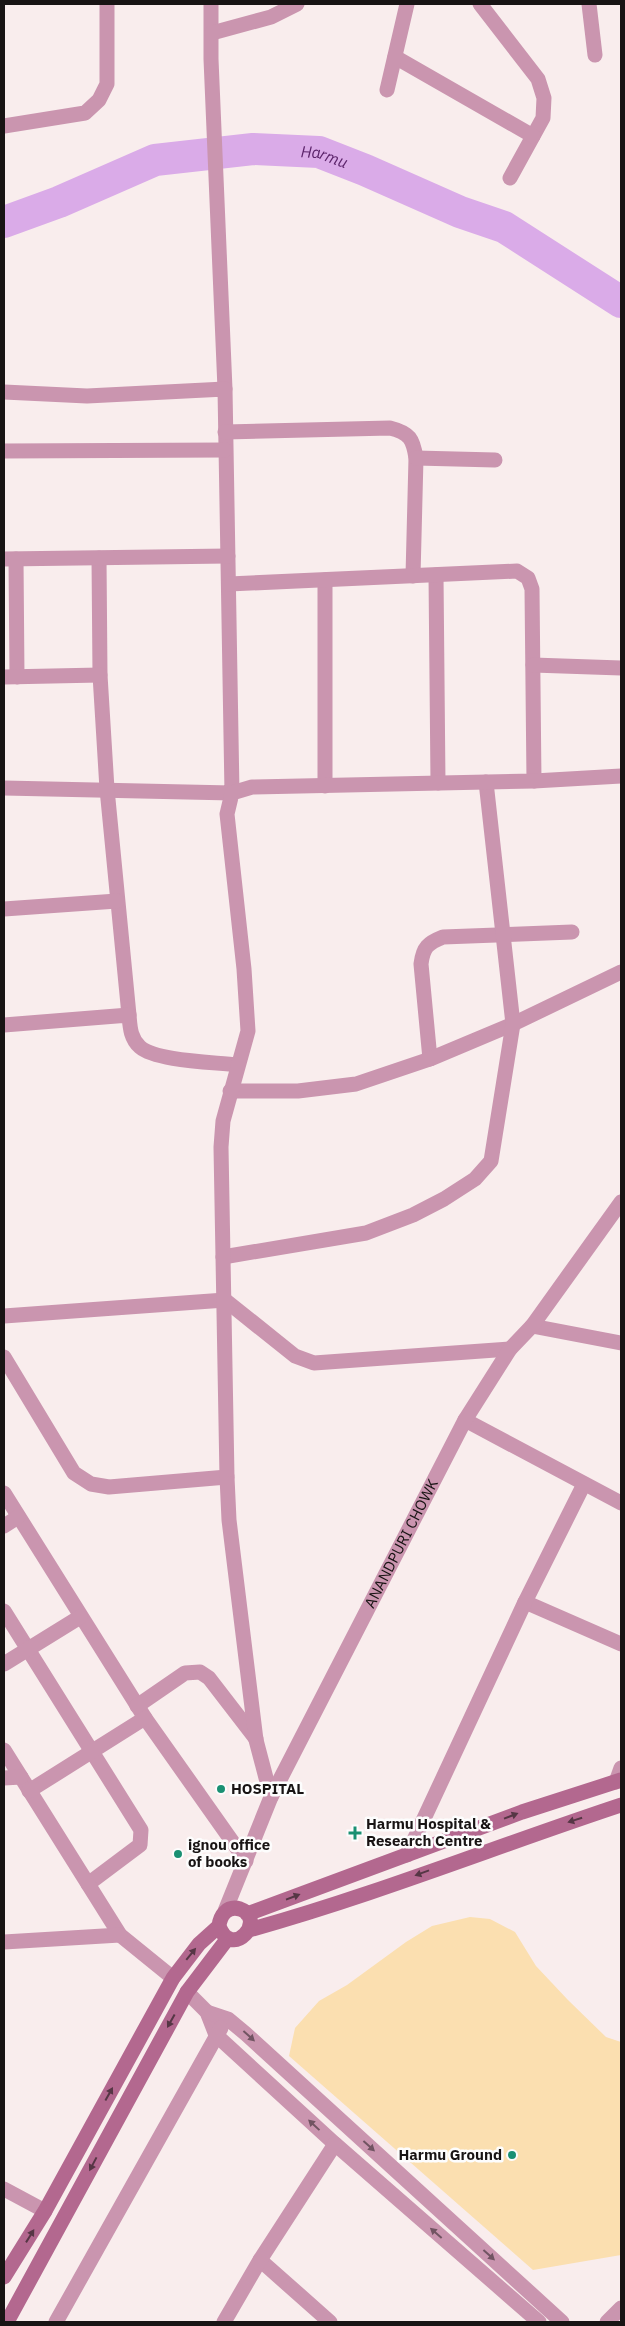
<svg xmlns="http://www.w3.org/2000/svg" width="625" height="2326" font-family="'IBM Plex Sans',sans-serif">
  <style>
    .garden { fill: #fbdfb0 }
    .lines { fill: none; stroke-linecap: round; stroke-linejoin: round }
    .river { stroke: #daabe8; stroke-width: 32 }
    .street { stroke: #ca95af; stroke-width: 15 }
    .secondary { stroke: #b3688f; stroke-width: 15 }
    .oneway { fill: #563645 }
    .oneway2 { fill: #715462 }
    .poi-dot { fill: #1a9073; stroke: #fdfdfd; stroke-width: 2 }
    .labels { text-anchor: middle; stroke-width: 5; stroke-linejoin: round; paint-order: stroke }
    .street-label { font-size: 15px; fill: #181414; stroke: #fdfdfd }
    .poi-label { font-size: 15px; font-weight: bold; fill: #181414; stroke: #fdfdfd; text-anchor: start }
    .water-label { font-size: 16px; font-style: italic; fill: #5c246b; stroke: #fdfdfd }
  </style>
  <rect width="100%" height="100%" fill="#f9eded"/>
  <path class="garden" d="M470,1917l20,2 25,13 21,34 32,34 38,37 15,5v213l-88,15 -244,-214 6,-28 24,-27 28,-16 59,-43 26,-16z"/>
  <g class="lines">
    <path class="river" id="s1" d="M4,222l55,-20 96,-42 98,-11 66,3 46,18 95,42 44,15 117,75"/>
    <g class="street">
      <path d="M211,4v55l14,330"/>
      <path d="M480,4l58,75 6,19 -1,20 -33,60"/>
      <path d="M589,4l6,51"/>
      <path d="M212,33l59,-16 26,-13"/>
      <path d="M395,57l138,79"/>
      <path d="M387,90l20,-86"/>
      <path d="M4,126l81,-13 14,-13 8,-16v-80"/>
      <path d="M4,392l83,4 138,-7 7,404 -228,-5"/>
      <path d="M225,432l165,-4c20,5 23,11 26,30l-3,118"/>
      <path d="M4,451l221,-1"/>
      <path d="M416,458l79,2"/>
      <path d="M99,558l1,117 7,114 22,226"/>
      <path d="M4,559l224,-3"/>
      <path d="M16,559l1,118"/>
      <path d="M436,575l2,208"/>
      <path d="M325,580v206"/>
      <path d="M229,584l288,-13 11,7 4,11 2,192"/>
      <path d="M533,665l88,3"/>
      <path d="M4,677l96,-2"/>
      <path d="M4,909l113,-8"/>
      <path d="M4,1025l125,-10c1,11 1,23 11,32 16,14 73,15 97,18"/>
      <path d="M430,1059l-9,-95c2,-17 7,-21 22,-27l129,-5"/>
      <path d="M230,1091h68l58,-7 74,-25 83,-35 108,-52"/>
      <path d="M223,1257l143,-24 47,-18 31,-16 31,-20 16,-18 22,-137 -27,-242"/>
      <path d="M4,1316l221,-16 70,56 19,7 196,-14"/>
      <path d="M532,1326l89,17"/>
      <path d="M4,1357l70,116 17,11 18,3 118,-10"/>
      <path d="M465,1420l156,83"/>
      <path d="M4,1493l141,225 101,143"/>
      <path d="M4,1526l14,-9"/>
      <path d="M525,1602l96,42"/>
      <path d="M4,1611l137,219 -1,15 -52,39"/>
      <path d="M4,1664l76,-47"/>
      <path d="M137,1706l48,-33 15,-1 9,6 47,61"/>
      <path d="M4,1750l116,185 53,43"/>
      <path d="M4,1778l17,-1"/>
      <path d="M616,1782l5,-14"/>
      <path d="M29,1791l116,-73"/>
      <path d="M271,1797l-15,-57 -27,-220 -2,-43 -6,-330 2,-26 25,-90 -4,-62 -17,-155 5,-21 20,-6 282,-6 87,-5"/>
      <path d="M407,1855l118,-253 59,-118"/>
      <path id="s2" d="M225,1911l46,-114 194,-377 45,-71 22,-23 89,-124"/>
      <path d="M4,1942l116,-7"/>
      <path d="M187,1992l20,20 9,23 119,109 204,178"/>
      <path d="M207,2012l21,7 18,15 316,288"/>
      <path d="M4,2189l41,22"/>
      <path d="M260,2260l70,62"/>
      <path d="M56,2322l165,-294"/>
      <path d="M224,2322l36,-62 75,-116"/>
      <path d="M607,2322l14,-14"/>
    </g>
    <path class="secondary" d="M247,1914l275,-102 99,-32
      M249,1930c126,-35 248,-84 372,-125
      M4,2277l41,-66 128,-233 26,-34 20,-18c1,-10 8,-21 21,-17 28,10 -8,52 -21,17
      M7,2322l180,-330 41,-54"/>
  </g>
  <defs><path id="oneway-solid" d="M-6-.8H1V-3.2L6.5 0L1 3.2V.8H-6Z" transform="scale(1.25)"/></defs>
  <g class="oneway">
    <use href="#oneway-solid" transform="translate(511 1816) rotate(-21)"/>
    <use href="#oneway-solid" transform="translate(575 1820) rotate(162)"/>
    <use href="#oneway-solid" transform="translate(422 1873) rotate(160)"/>
    <use href="#oneway-solid" transform="translate(293 1897) rotate(-21)"/>
    <use href="#oneway-solid" transform="translate(191 1954) rotate(-51)"/>
    <use href="#oneway-solid" transform="translate(171 2021) rotate(119)"/>
    <use href="#oneway-solid" transform="translate(109 2094) rotate(-61)"/>
    <use href="#oneway-solid" transform="translate(93 2164) rotate(118)"/>
    <use href="#oneway-solid" transform="translate(30 2236) rotate(-58)"/>
  </g>
  <g class="oneway2">
    <use href="#oneway-solid" transform="translate(249 2036) rotate(42)"/>
    <use href="#oneway-solid" transform="translate(314 2125) rotate(-137)"/>
    <use href="#oneway-solid" transform="translate(369 2146) rotate(42)"/>
    <use href="#oneway-solid" transform="translate(436 2233) rotate(-139)"/>
    <use href="#oneway-solid" transform="translate(489 2255) rotate(42)"/>
  </g>
  <g class="poi-dot">
    <circle cx="221" cy="1789" r="5"/>
    <path d="M352.5 1825.5h5v5h5v5h-5v5h-5v-5h-5v-5h5z"/>
    <circle cx="178" cy="1854" r="5"/>
    <circle cx="512" cy="2155" r="5"/>
  </g>
  <g class="labels">
    <g class="street-label">
      <text dy="5" stroke="none"><textPath href="#s2" startOffset="408">ANANDPURI CHOWK</textPath></text>
    </g>
    <g class="poi-label">
      <text x="231" y="1794">HOSPITAL</text>
      <text x="366" y="1829">Harmu Hospital &amp;<tspan x="366" dy="17">Research Centre</tspan></text>
      <text x="188" y="1850">ignou office<tspan x="188" dy="17">of books</tspan></text>
      <text x="502" y="2160" text-anchor="end">Harmu Ground</text>
    </g>
    <g class="water-label">
      <text dy="6" stroke="none"><textPath href="#s1" startOffset="334">Harmu</textPath></text>
    </g>
  </g>
  <rect width="625" height="2326" fill="none" stroke="#181414" stroke-width="10"/>
</svg>
